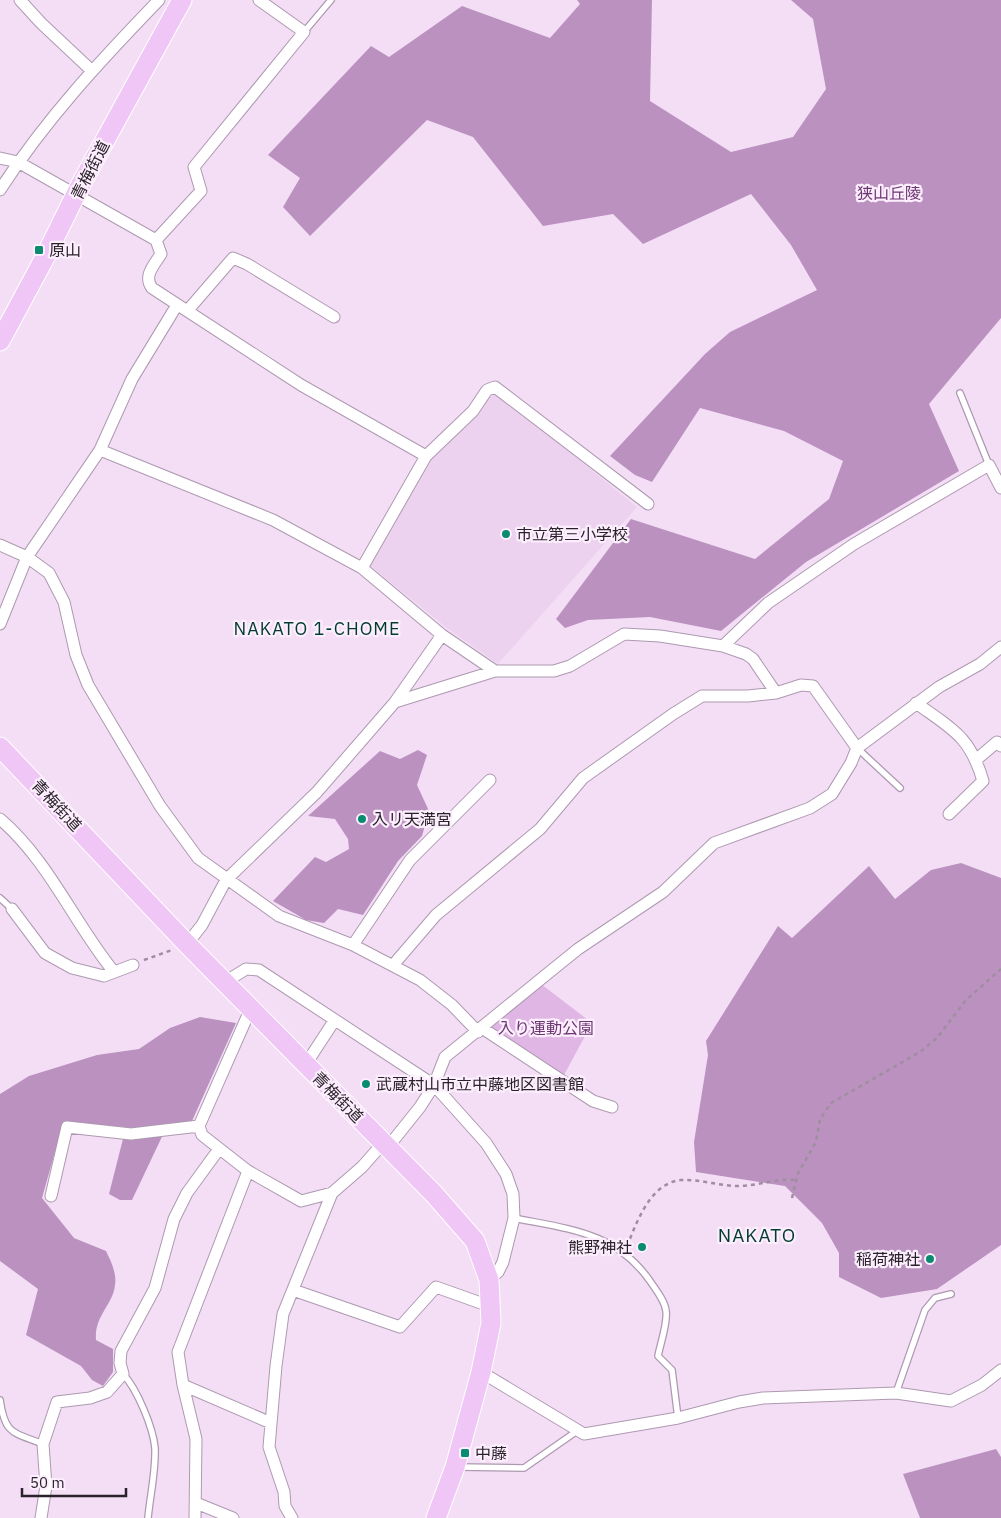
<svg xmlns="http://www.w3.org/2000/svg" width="1001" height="1518" font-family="'IBM Plex Sans','Noto Sans JP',sans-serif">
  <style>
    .built { fill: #edd2f0 }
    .green { fill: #e0b6e5 }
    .forest { fill: #bb91c0 }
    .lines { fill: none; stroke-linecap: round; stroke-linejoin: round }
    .lane-casing { stroke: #ad99b0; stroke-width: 8 }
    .street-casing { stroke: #ad99b0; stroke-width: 13 }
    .primary-casing { stroke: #fff; stroke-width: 21 }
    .path { stroke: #9e8e9f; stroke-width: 2.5; stroke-dasharray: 4 4; stroke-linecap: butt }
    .lane { stroke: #fff; stroke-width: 5.5 }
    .street { stroke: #fff; stroke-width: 11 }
    .primary { stroke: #efc6f5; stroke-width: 19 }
    .poi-dot { fill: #088b71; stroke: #fceefd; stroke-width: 2 }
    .labels { text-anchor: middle; stroke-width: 4.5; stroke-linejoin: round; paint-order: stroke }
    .street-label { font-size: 16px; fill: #2a222b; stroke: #fceefd }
    .park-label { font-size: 16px; fill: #6b3672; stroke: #fceefd }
    .poi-label { font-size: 16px; fill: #2a222b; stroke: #fceefd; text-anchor: start }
    .neighbourhood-label { font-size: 18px; letter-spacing: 1px; fill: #023c30; stroke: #fceefd }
    .quarter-label { font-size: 19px; letter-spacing: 1px; fill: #023c30; stroke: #fceefd }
  </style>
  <rect width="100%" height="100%" fill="#f4def6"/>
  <path class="built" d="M494,391l143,116 -139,157 -50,-35 -79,-64 61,-109z"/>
  <path class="green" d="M541,984l51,39 -29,54 -71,-46 1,-6z"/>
  <path class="forest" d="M577,0h75l-2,101 81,51 62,-15 33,-48 -13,-70 -22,-19h210v318l-72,86 30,67 -153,91 -85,69 -71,-14 -62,3 -23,8 -9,-9 75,-100 124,40 74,-60 14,-38 -59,-30 -84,-23 -48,74 -17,-7 -25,-19 95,-102 25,-22 87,-42 -26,-45 -40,-51 -108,50 -30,-30 -70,12 -70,-89 -46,-17 -117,116 -27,-29 17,-29 -32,-23 103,-109 18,11 73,-51 88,32 30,-34z
    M418,750l9,5 -10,30 12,26 -7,25 -24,25 -35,54 -25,-6 -14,14 -18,-3 -33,-19 42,-44 11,5 23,-13 -1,-10 -13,-20 -27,-3 72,-65 20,8z
    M961,863l40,15v367l-64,44 -56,9 -42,-21v-24l-17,-30 -37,-37 -89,-14 -2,-30 14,-87 -2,-14 72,-115 14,12 77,-72 26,33 36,-29z
    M200,1017l36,6 -44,98 -24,3 -36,76h-12l-11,-6 17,-67 -63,-4 -21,75 32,40 32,13c5,10 11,23 9,34 -2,20 -21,31 -19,55l17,9v23l-10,14 -11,-6 -11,-14 -55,-31 12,-46 -38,-28v-167l29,-18 68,-21 42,-6 31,-21z
    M996,1449l5,8v61h-81l-17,-44z"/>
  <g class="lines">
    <g class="lane-casing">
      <path id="lane" d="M304,32l27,-32
        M960,393l29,72
        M857,748l43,40
        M0,898l12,11
        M514,1218c54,11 102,14 136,63 6,9 15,20 16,30 2,11 -6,34 -8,45l14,14 6,48
        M123,1374c14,15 30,53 32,74 1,23 -5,48 -7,70
        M896,1393l29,-83 10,-12 16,-4
        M0,1400c5,35 13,32 43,44
        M458,1467l66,1 53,-37"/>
    </g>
    <g class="street-casing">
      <path id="street" d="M20,0l21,23 50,47
        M0,158l18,4 138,78 5,14c-7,11 -18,22 -9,34l149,97 125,71
        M0,190c45,-70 101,-130 159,-190
        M156,240l45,-49 -7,-24 110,-135 -45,-32
        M188,310l45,-52 14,6 87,53
        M100,450l173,70 89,48
        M0,545l27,12 22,16 15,29 12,53 12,30 72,121 38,52 81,58 74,29 67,35 32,25 26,27
        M0,624l27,-67 73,-107 32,-71 45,-74
        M723,646l45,-43 86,-59 135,-79 12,23
        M495,671l-53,-36 -80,-67 64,-112 47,-45 14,-21 8,-3 153,117
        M395,702l100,-31h59l16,-5 54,-32 36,2 63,10 23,8 7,5 23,34
        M916,703c36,26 54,33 67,78l-34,33
        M977,759l20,-17 4,4
        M0,819c49,42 74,104 114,153
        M12,909l33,44 27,15 32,8 29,-11
        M187,944l15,-19 24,-45 91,-88 78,-90 47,-67
        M353,945l57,-85 80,-80
        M394,964l42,-49 104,-86 43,-51 90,-64 29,-18h46l28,-3 25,-8 12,1 44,62
        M225,982l21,-13 13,1 175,115 52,58 20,31 7,20 1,24 -11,44 -5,10 -9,8
        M251,1008l-52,118 3,9 46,36 53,30 31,-8 30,-26 15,-17 11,-3 32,-40 14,-22 11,-28 107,-87 26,-21 85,-57 51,-49 96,-35 22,-14 19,-31 6,-15 82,-61 41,-23 21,-17
        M482,1028l111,73 19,6
        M306,1064l28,-43
        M51,1196l16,-69 64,7 68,-8
        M293,1290l107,37 36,-40 56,20
        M481,1372l103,62 94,-16 61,-16 24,-4 133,-5 55,8 31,-16 19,-15
        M183,1385l88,38
        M196,1503l37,15
        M41,1518l5,-32 -3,-42 14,-42 33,-4 17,-6 16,-18 -3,-11 1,-12 34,-63 19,-69 13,-26 32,-44
        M195,1518l1,-79 -13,-54 -5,-33 70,-181
        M292,1518l-7,-12 -1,-14 -15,-45 7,-81 7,-52 49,-121"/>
    </g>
    <g class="primary-casing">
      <path id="primary" d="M0,341l43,-80 38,-77 101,-184
        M0,747l187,197 247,250 41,47 14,39 2,43 -10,49 -26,95 -19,51"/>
    </g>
    <path class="path" d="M144,960l28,-10
      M792,1198l6,-25 18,-31 4,-23 11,-16 89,-51 17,-14 29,-38 35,-31
      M627,1246c10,-24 23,-63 54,-66 19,-1 38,6 57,6 20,0 38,-8 58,-6"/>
    <use href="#lane" class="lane"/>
    <use href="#street" class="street"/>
    <use href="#primary" class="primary"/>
  </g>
  <g class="poi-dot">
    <rect x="34" y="245" width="10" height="10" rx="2.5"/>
    <circle cx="506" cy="534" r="5"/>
    <circle cx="362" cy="819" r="5"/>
    <circle cx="366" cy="1084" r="5"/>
    <circle cx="642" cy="1247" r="5"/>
    <circle cx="930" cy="1259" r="5"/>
    <rect x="460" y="1448" width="10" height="10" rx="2.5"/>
  </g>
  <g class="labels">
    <g class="street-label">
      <text transform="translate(90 170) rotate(-63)" y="6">青梅街道</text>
      <text transform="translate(57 805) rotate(47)" y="6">青梅街道</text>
      <text transform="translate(338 1097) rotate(45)" y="6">青梅街道</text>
    </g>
    <g class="park-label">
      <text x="889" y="199">狭山丘陵</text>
      <text x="546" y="1034">入り運動公園</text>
    </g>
    <g class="poi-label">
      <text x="49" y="256">原山</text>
      <text x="516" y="540">市立第三小学校</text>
      <text x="372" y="825">入リ天満宮</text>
      <text x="376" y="1090">武蔵村山市立中藤地区図書館</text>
      <text x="632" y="1253" text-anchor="end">熊野神社</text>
      <text x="920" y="1265" text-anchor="end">稲荷神社</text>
      <text x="475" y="1459">中藤</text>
    </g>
    <g class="neighbourhood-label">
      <text x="317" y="635">NAKATO 1-CHOME</text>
    </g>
    <g class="quarter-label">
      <text x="757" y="1242">NAKATO</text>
    </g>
  </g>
  <path d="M22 1488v8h104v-8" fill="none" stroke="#2a222b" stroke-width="2.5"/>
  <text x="30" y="1488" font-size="15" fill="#2a222b" stroke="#fceefd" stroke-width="4" paint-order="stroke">50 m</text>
</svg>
